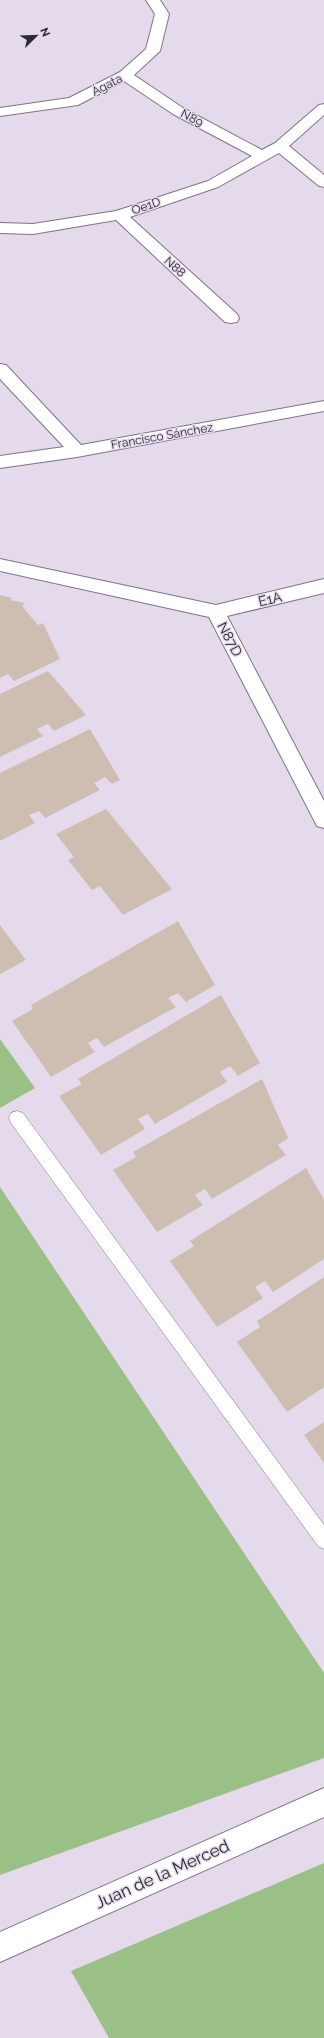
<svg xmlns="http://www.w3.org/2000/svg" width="324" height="2038" font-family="Raleway,sans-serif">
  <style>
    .green { fill: #9bc085 }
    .building { fill: #cebeb2 }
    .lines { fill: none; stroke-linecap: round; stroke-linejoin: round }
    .service-casing { stroke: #7e7584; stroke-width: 1 }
    .minor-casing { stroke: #7e7584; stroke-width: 2 }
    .service { fill: #fff; fill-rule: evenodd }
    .minor { fill: #fff; fill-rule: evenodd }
    .labels { text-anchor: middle; stroke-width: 3; stroke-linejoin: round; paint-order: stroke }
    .far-street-label { font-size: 12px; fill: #2e2a31; stroke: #e4daeb }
    .street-label { font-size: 14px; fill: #2e2a31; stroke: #e4daeb }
    .near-street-label { font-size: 17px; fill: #2e2a31; stroke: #e4daeb }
  </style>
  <rect width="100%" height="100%" fill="#e4daeb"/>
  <path class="green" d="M0,1039l35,49 -35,20z
    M0,1187l324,486v85l-324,117z
    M324,1863v175h-215l-38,-67z"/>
  <path class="building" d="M0,595l12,3 -2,2 15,3 -3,3 16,19 5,-2 17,36 -46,22 -6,-7 -8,4z
    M48,671l38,44 -32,16 -6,-7 -11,5 6,7 -43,21v-63z
    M90,729l30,51 -8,4 -7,-7 -11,6 6,7 -55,28 -6,-7 -10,4 6,8 -35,18v-68z
    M106,809l66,80 -49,26 -23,-29 -8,4 -24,-30 6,-3 -18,-23z
    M178,921l37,64 -29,17 -8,-9 -10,5 8,9 -72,40 -7,-9 -9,5 7,9 -44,25 -39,-56 21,-12 -2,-4z
    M0,925l26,35 -26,14z
    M221,995l39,68 -22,13 -8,-10 -10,6 7,10 -72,42 -7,-10 -10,5 7,10 -44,26 -42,-59 23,-12 -4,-5z
    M262,1079l26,59 -10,7 8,10 -74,44 -7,-10 -10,6 8,10 -46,27 -44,-62 23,-13 -3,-5z
    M306,1168l18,32v59l-51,33 -8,-11 -10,6 8,11 -46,29 -47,-66 24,-15 -4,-5z
    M324,1277v110l-37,25 -50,-70 23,-15 -3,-6z
    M324,1422v41l-20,-28z"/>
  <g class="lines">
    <g class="service-casing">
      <path id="service" d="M17,1111l6,2 301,412v24l-6,-3 -307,-423 -2,-5 2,-5z"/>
    </g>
    <g class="minor-casing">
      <path id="minor" d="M146,0h14l9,14 -9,37 -26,24 49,33 79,42 13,-7 44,-38 5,-1v11l-35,31 35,29v12l-5,-1 -40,-33 -61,34 -88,30 107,97 2,4 -2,4 -6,1 -6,-1 -109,-102 -83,14 -33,-1v-10l33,1 83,-13 92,-30 44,-25 -79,-42 -49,-33 -46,24 -78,11v-8l69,-10 51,-26 26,-23 9,-35z
        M0,364l6,1 75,80 243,-44v10l-247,46 -77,11v-12l64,-9 -64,-68z
        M0,559l216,46 108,-26v14l-97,23 97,185v27l-7,-2 -108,-209 -209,-46z
        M324,1788v29l-324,145v-30z"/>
    </g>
    <use href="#service" class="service"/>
    <use href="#minor" class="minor"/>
  </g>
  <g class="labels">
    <g class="far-street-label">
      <text transform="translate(107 85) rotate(-28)" y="4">Ágata</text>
      <text transform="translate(192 118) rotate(28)" y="4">N89</text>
      <text transform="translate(146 206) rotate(-19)" y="4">Oe1D</text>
      <text transform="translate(175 267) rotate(42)" y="4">N88</text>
      <text transform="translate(162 436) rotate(-10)" y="4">Francisco Sánchez</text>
    </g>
    <g class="street-label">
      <text transform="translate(270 599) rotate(-13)" y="5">E1A</text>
      <text transform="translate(230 639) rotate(62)" y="5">N87D</text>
    </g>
    <g class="near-street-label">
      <text transform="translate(162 1874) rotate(-24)" y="6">Juan de la Merced</text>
    </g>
  </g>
  <g transform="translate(36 36) rotate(67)" stroke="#e4daeb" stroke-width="3" paint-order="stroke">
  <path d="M0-3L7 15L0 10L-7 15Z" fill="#2e2a31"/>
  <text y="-6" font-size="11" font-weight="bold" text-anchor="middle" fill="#2e2a31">N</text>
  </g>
</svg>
